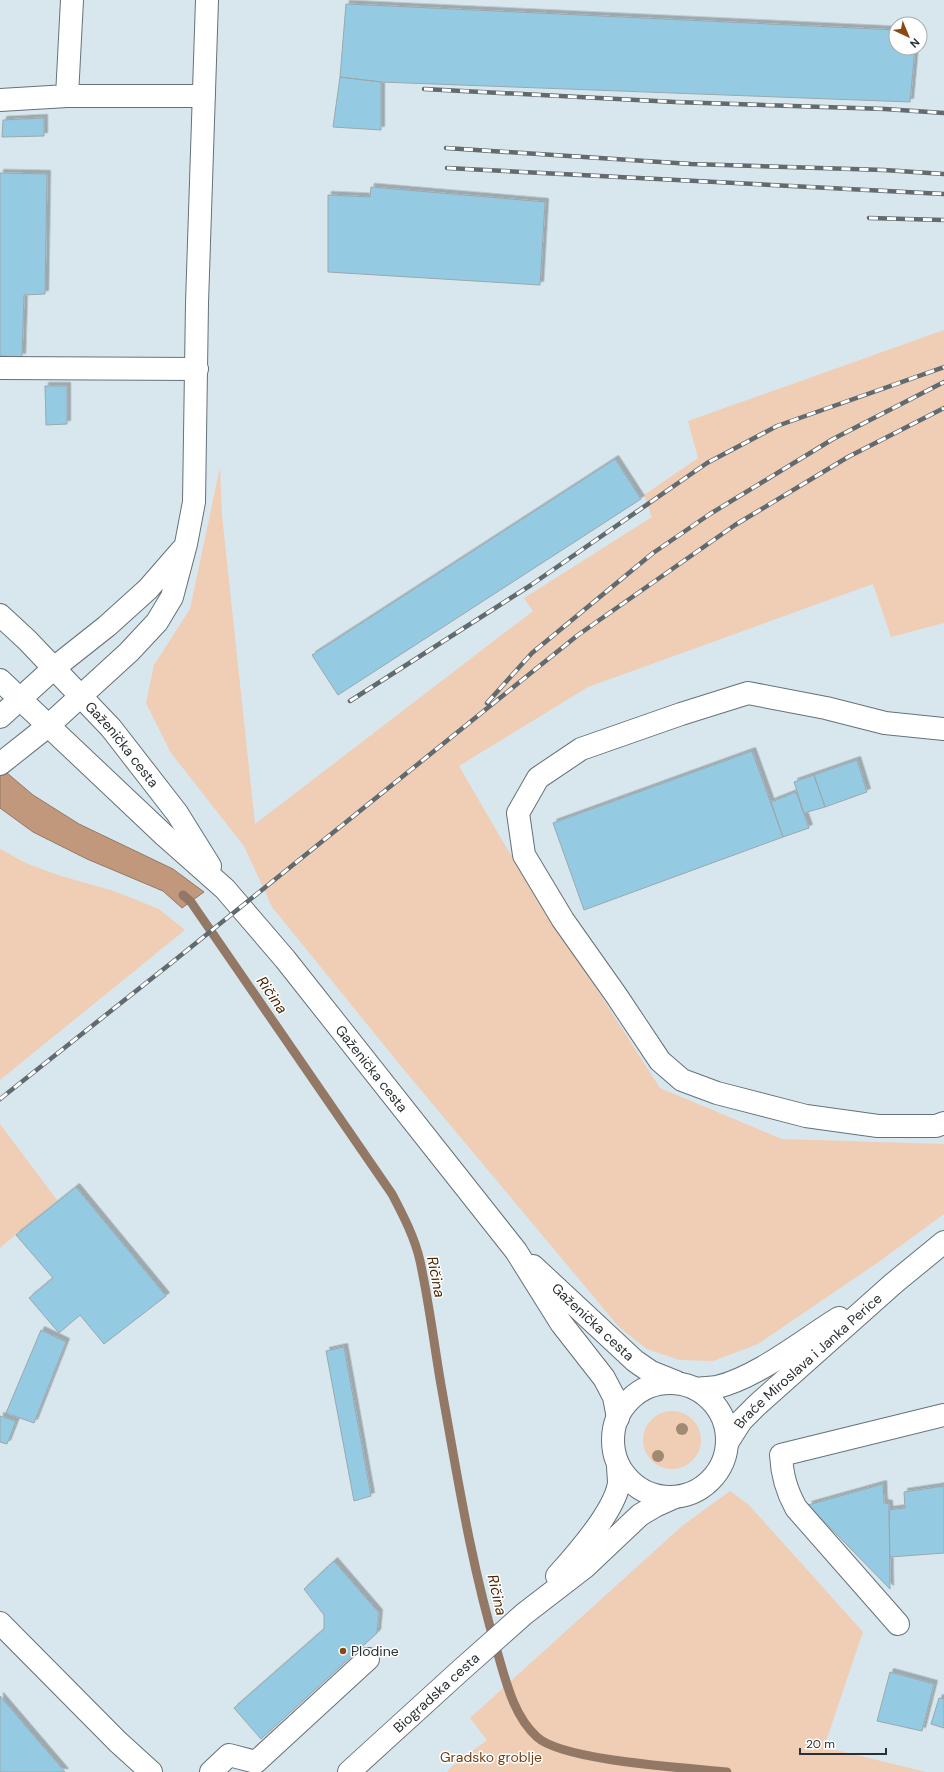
<svg xmlns="http://www.w3.org/2000/svg" width="944" height="1772" font-family="'DM Sans',sans-serif">
  <style>
    .green { fill: #f0cdb5 }
    .water { fill: #c1987b; stroke: #937865 }
    .lines { fill: none; stroke-linecap: round; stroke-linejoin: round }
    .stream { stroke: #937865; stroke-width: 9 }
    .building { fill: #95cbe2; stroke: #9aa8ae; filter: url(#shadow) }
    .minor-casing { stroke: #657278; stroke-width: 24 }
    .major-casing { stroke: #657278; stroke-width: 24 }
    .minor { stroke: #fff; stroke-width: 22 }
    .major { stroke: #fff; stroke-width: 22 }
    .rail-casing { stroke: #616a6e; stroke-width: 4.5 }
    .rail { stroke: #fff; stroke-width: 3; stroke-dasharray: 9; stroke-linecap: butt }
    .tree { fill: #a08a73 }
    .poi-dot { fill: #894911; stroke: #fff; stroke-width: 1.5 }
    .labels { text-anchor: middle; stroke-width: 3; stroke-linejoin: round; paint-order: stroke }
    .street-label { font-size: 14px; fill: #292f32; stroke: #fff }
    .poi-label { font-size: 14px; fill: #292f32; stroke: #fff; text-anchor: start }
    .park-label { font-size: 14px; fill: #733d0f; stroke: #fff }
    .water-label { font-size: 15px; font-style: italic; fill: #4d2501; stroke: #fff }
  </style>
  <defs>
    <filter id="shadow"><feDropShadow dx="3.5" dy="-3.5" stdDeviation="0" flood-color="#0004"/></filter>
  </defs>
  <rect width="100%" height="100%" fill="#d8e7ee"/>
  <path class="green" d="M944,330v293l-53,14 -18,-53 -285,103 -129,79 47,81 154,241 122,51 162,5v70l-64,47 -122,83 -45,17 -34,-1 -32,-11 -28,-22 -214,-256 -133,-164 -28,-61 -73,-93 -25,-50 8,-38 36,-56 30,-142 2,48 33,309 278,-213 -9,-13 128,-81 -8,-22 54,-37 -10,-37z
    M0,849l28,15 33,12 53,15 45,18 26,21 -185,150z
    M0,1124l57,76 -57,48z
    M643 1440a29 29 0 1 1 58 0a29 29 0 1 1-58 0Z
    M730,1491l19,14 114,127 -39,115 102,25h-479l4,-5 36,-27 -17,-22 212,-192z"/>
  <path class="water" d="M0,767l33,28 46,29 94,45 31,23 -22,16 -19,-17 -76,-32 -54,-27 -33,-24z"/>
  <g class="lines">
    <path class="stream" d="M183,895l8,7 201,292c11,21 23,44 28,67 9,41 14,83 21,124 16,89 30,180 56,266 9,30 16,64 40,86 26,24 151,31 190,35"/>
  </g>
  <path class="building" d="M346,4l550,26v18h19l-5,54 -529,-20 -41,-5z
    M340,77l41,5v48l-48,-3z
    M44,118v18l-42,1 1,-17z
    M0,173l47,1 -2,120 -21,1 -2,62 -22,-1z
    M371,187l174,15 -5,83 -212,-13v-77l42,2z
    M45,386h22v38l-21,1z
    M615,459l26,40 -303,196 -26,-40z
    M752,751l31,86 -199,73 -31,-87z
    M857,760l10,32 -42,15 -11,-32z
    M814,775l11,32 -21,6 -10,-31z
    M796,792l13,36 -26,9 -12,-35z
    M76,1187l90,109 -62,48 -24,-29 -21,18 -30,-35 24,-20 -37,-43z
    M41,1330l25,12 -32,81 -28,-10z
    M344,1347l27,149 -17,5 -28,-150z
    M0,1416l16,5 -9,23 -7,-2z
    M883,1484l1,19 5,1 1,85 -82,-84z
    M944,1486v67l-54,4 -1,-47 16,-2 -1,-16z
    M334,1561l45,52 -2,20 -116,106 -27,-31 90,-79v-14l-20,-26z
    M890,1672l44,12 -12,47 -45,-10z
    M0,1696l65,76h-65z
    M939,1698l5,1v29l-13,-4z"/>
  <g class="lines">
    <g class="minor-casing">
      <path id="minor" d="M67,96l5,-96
        M0,100l67,-4h137
        M0,368l197,1
        M0,717l54,-49 53,-42 41,-37 34,-39
        M944,729l-59,-6 -59,-15 -78,-15 -67,21 -100,35 -43,29 -20,35 6,42 39,65 53,75 44,66 22,19 35,13 89,23 72,10h58l8,-3
        M0,764l48,-38 81,-74 28,-30 15,-25 14,-53 8,-42 3,-199 10,-303
        M0,1623l118,119 33,30
        M898,1624l-102,-116c-10,-18 -14,-33 -15,-53l163,-40
        M211,1772l18,-17 27,7 112,-103"/>
    </g>
    <g class="major-casing">
      <g id="major">
        <path id="s1" d="M0,615l27,25 84,88 66,85 33,53"/>
        <path id="s2" d="M0,680l164,155 61,54 60,70 231,292 45,72 43,55 10,19 4,21"/>
        <path id="s3" d="M533,1266l102,95 16,11 25,10"/>
        <circle cx="670" cy="1440" r="57"/>
        <path d="M696,1389c7,-1 14,-1 21,-2 41,-10 86,-47 122,-69"/>
        <path id="s4" d="M727,1443l14,-22 16,-16 137,-122 50,-41"/>
        <path d="M557,1576c19,-21 58,-66 62,-93 0,-6 -1,-12 -1,-18"/>
        <path id="s5" d="M349,1772l112,-102 63,-56 61,-47 55,-52 15,-9 20,-9"/>
      </g>
    </g>
    <use href="#minor" class="minor"/>
    <use href="#major" class="major"/>
    <g class="rail-casing">
      <path id="rail" d="M424,89l251,13 210,7 59,4
        M446,148l245,16 193,6 60,4
        M447,168l497,26
        M869,218l75,2
        M350,701l181,-116 176,-122 70,-37 167,-59
        M487,703l45,-50 121,-100 57,-39 123,-75 111,-57
        M0,1099l175,-139 403,-325 157,-110 113,-68 96,-49"/>
    </g>
    <use href="#rail" class="rail"/>
  </g>
  <g class="tree">
    <circle cx="682" cy="1429" r="6"/>
    <circle cx="658" cy="1456" r="6"/>
  </g>
  <circle class="poi-dot" cx="343" cy="1651" r="4"/>
  <g class="labels">
    <g class="street-label">
      <text dy="5" stroke="none"><textPath href="#s1" startOffset="178">Gaženička cesta</textPath></text>
      <text dy="5" stroke="none"><textPath href="#s2" startOffset="539">Gaženička cesta</textPath></text>
      <text dy="5" stroke="none"><textPath href="#s3" startOffset="82">Gaženička cesta</textPath></text>
      <text dy="5" stroke="none"><textPath href="#s4" startOffset="116">Braće Miroslava i Janka Perice</textPath></text>
      <text dy="5" stroke="none"><textPath href="#s5" startOffset="118">Biogradska cesta</textPath></text>
    </g>
    <g class="poi-label">
      <text x="351" y="1656">Plodine</text>
    </g>
    <g class="park-label">
      <text x="491" y="1762">Gradsko groblje</text>
    </g>
    <g class="water-label">
      <text transform="translate(272 995) rotate(55)" y="5">Ričina</text>
      <text transform="translate(436 1277) rotate(79)" y="5">Ričina</text>
      <text transform="translate(497 1595) rotate(77)" y="5">Ričina</text>
    </g>
  </g>
  <g transform="translate(908 36) rotate(136)"><circle r="19" fill="#ffffff" stroke="#a9acad"/>
  <path d="M0-3L7 15L0 10L-7 15Z" fill="#894911"/>
  <text y="-6" font-size="11" font-weight="bold" text-anchor="middle" fill="#292f32">N</text>
  </g>
  <path d="M800 1748v6h86v-6" fill="none" stroke="#292f32" stroke-width="2"/>
  <text x="806" y="1748" font-size="12" fill="#292f32" stroke="#ffffff" stroke-width="3" paint-order="stroke">20 m</text>
</svg>
